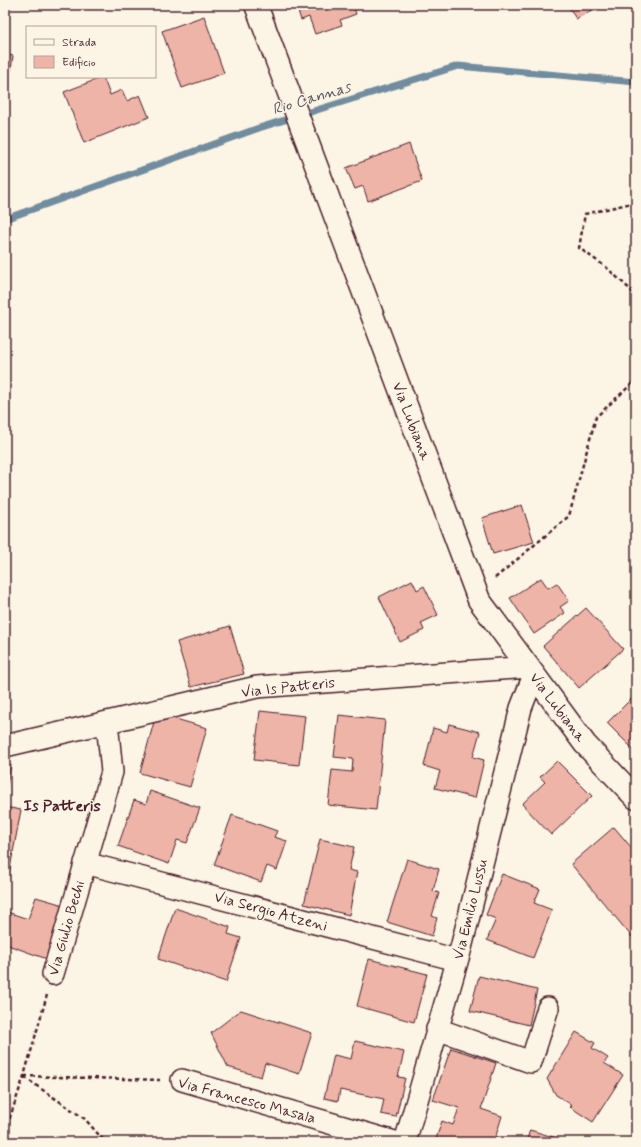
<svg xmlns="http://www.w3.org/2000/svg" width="641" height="1147" font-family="Mynerve,sans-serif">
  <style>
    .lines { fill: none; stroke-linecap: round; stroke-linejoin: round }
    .stream { stroke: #708c9e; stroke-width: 7 }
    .building { fill: #eeb4a8; stroke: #4a1f2b }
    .street-casing { stroke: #4a1f2b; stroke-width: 24 }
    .secondary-casing { stroke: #4a1f2b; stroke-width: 25 }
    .path { stroke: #4a1f2b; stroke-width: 2.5; stroke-dasharray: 4 3; stroke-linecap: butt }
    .street { stroke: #fcf5e5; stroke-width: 21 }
    .secondary { stroke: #fcf5e5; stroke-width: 22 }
    .labels { text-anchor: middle; stroke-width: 3; stroke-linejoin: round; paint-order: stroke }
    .street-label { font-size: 15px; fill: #4a1f2b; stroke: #fcf5e5 }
    .water-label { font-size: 16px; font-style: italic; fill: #5d5564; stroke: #fcf5e5 }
    .neighbourhood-label { font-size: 16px; font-weight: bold; fill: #4a1f2b; stroke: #fcf5e5 }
  </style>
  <rect width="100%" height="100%" fill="#fcf5e5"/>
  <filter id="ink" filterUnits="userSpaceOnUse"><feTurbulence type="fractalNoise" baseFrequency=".025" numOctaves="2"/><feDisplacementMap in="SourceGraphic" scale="8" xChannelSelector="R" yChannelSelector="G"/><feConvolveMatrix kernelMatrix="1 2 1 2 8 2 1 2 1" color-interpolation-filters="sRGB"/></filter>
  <g filter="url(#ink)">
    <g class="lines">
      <path class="stream" d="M5,219l254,-91 199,-62 178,16"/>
    </g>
    <path class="building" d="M296,5h57l3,9 -16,6 2,5 -27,9 -6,-17 -8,3z
      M568,5h33l-25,14z
      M204,16l20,57 -42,15 -20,-57z
      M5,54l8,2 -4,27 -4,-1z
      M103,77l7,18 12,-5 5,11 13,-6 9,22 -65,26 -20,-51z
      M409,144l13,37 -54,20 -5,-15 -8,3 -9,-21z
      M522,505l12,37 -41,12 -11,-36z
      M541,578l7,10 9,-5 12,18 -9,6 5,6 -31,21 -24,-36z
      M412,580l5,10 7,-4 14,29 -17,8 3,7 -24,12 -21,-45z
      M586,608l37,41 -44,39 -36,-42z
      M230,626l14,48 -53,13 -14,-45z
      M636,694v58l-29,-29z
      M260,711l45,5 -6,49 -45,-5z
      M339,715l46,5 -9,90 -48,-5 4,-35 20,2 1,-13 -19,-2z
      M165,716l42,12 -17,59 -50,-14 15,-55 8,3z
      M449,724l31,8 -7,25 11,3 -9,38 -40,-10 5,-17 -16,-5 9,-38 14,4z
      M557,761l35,35 -41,39 -29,-31 23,-22 -5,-5z
      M5,764l6,1 -6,29z
      M150,791l50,17 -13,35 -10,-3 -8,24 -51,-18 16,-46 12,4z
      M5,807l16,3 -13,69 -3,-1z
      M232,815l45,16 -3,6 13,4 -10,29 -10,-4 -6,16 -47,-17z
      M614,827l22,26v81l-4,3 -61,-73z
      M320,839l34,8 -5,23 8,2 -8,43 -45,-11z
      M407,859l32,10 -6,22 6,2 -7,23 5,2 -5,18 -45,-14z
      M502,874l38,15 -6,14 18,7 -19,48 -46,-18 9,-21 -10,-4z
      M36,897l31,9 -20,53 -42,-15 2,-32 21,7z
      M175,908l55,19 -2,7 13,4 -15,44 -68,-23z
      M369,959l58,15 -13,48 -57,-16z
      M479,976l58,14 -8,35 -59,-14z
      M241,1010l71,23 -13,41 -34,-11 -4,14 -33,-10 -17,-34z
      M576,1032l19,11 -3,5 16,10 -4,5 19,12 -30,47 -23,-15 2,-2 -16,-10 -9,-16z
      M355,1041l49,11 -6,25 7,1 -9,39 -15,-3 3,-15 -44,-9 -2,11 -14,-3 10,-43 17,4z
      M451,1048l45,15 -15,46 21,7 -8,26h-59l7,-21 11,4 6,-17 -26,-8z
      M530,1130l30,9v3h-34z"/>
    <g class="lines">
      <g class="street-casing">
        <path id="street" d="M5,746l252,-59 272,-20
          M85,863l372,97
          M53,974l59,-202 -5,-50
          M437,1029l94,33 17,-54
          M182,1080l213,62
          M405,1142l56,-194 60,-240 13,-33"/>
      </g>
      <g class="secondary-casing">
        <path id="secondary" d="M256,5l223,595 106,144 51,54"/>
      </g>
      <path class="path" d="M636,202l-51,12 -6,34 27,19 30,28
        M495,578l74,-62 27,-99 40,-37
        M24,1076l136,4
        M24,1077l61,42 20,23
        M5,1132l19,-56 23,-81"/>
      <use href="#street" class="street"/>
      <use href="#secondary" class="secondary"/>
    </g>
  </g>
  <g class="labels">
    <g class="street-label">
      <text transform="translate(412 421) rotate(69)" y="5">Via Lubiana</text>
      <text transform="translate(288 687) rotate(-6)" y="5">Via Is Patteris</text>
      <text transform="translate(558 707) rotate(53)" y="5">Via Lubiana</text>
      <text transform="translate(470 909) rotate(-76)" y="5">Via Emilio Lussu</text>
      <text transform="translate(271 911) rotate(15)" y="5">Via Sergio Atzeni</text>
      <text transform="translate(66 928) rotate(-74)" y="5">Via Giulio Bechi</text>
      <text transform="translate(247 1100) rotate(15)" y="5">Via Francesco Masala</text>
    </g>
    <g class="water-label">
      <text transform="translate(311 97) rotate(-17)" y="6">Rio Cannas</text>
    </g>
    <g class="neighbourhood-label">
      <text x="62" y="811">Is Patteris</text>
    </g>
  </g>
  <rect width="641" height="1147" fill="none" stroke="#fcf5e5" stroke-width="20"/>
  <rect x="10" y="10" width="621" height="1127" fill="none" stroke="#4a1f2b" stroke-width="1.5" filter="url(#ink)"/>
  <rect x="26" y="26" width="130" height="52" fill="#fcf5e5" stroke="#b59f9b"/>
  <rect x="34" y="39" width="20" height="6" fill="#fcf5e5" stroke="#b59f9b"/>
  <text x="62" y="46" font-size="12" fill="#4a1f2b">Strada</text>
  <rect x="34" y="56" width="20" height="12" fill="#eeb4a8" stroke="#b59f9b"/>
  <text x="62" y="66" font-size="12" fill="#4a1f2b">Edificio</text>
</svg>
